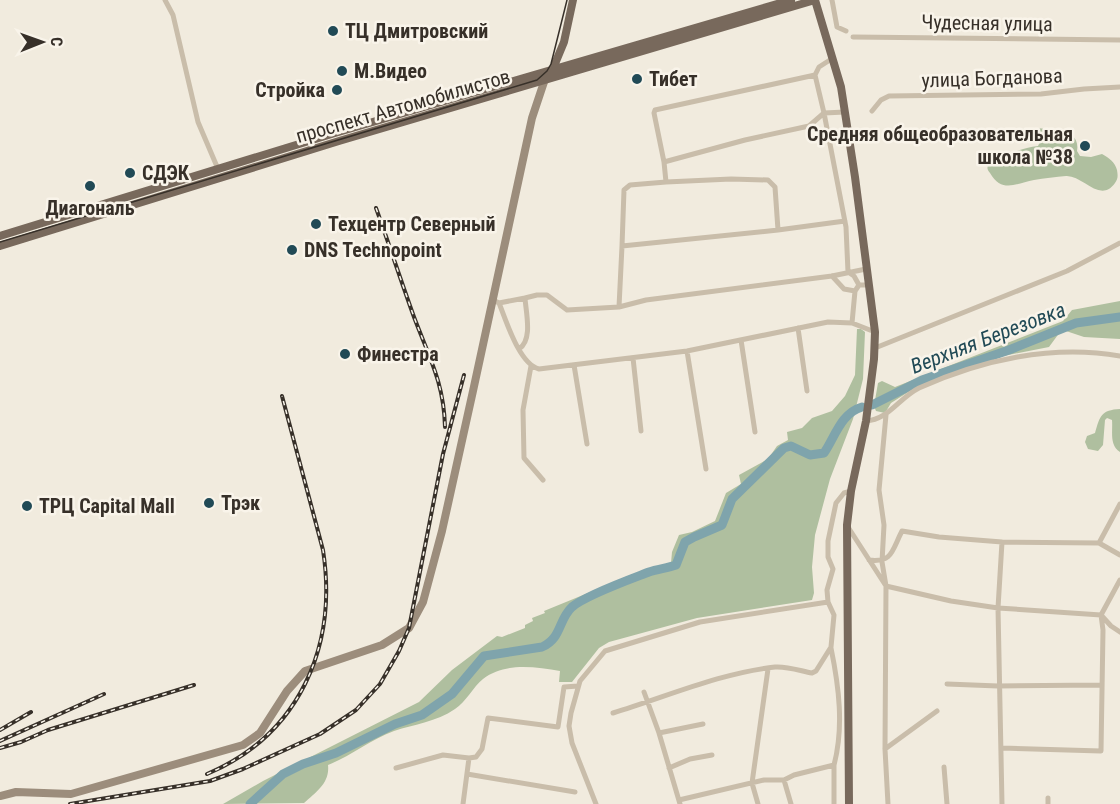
<svg xmlns="http://www.w3.org/2000/svg" width="1120" height="804" font-family="'Roboto Condensed',sans-serif">
  <style>
    .green { fill: #afbf9f }
    .lines { fill: none; stroke-linecap: round; stroke-linejoin: round }
    .river { stroke: #7fa4ac; stroke-width: 9 }
    .street { stroke: #c9bdaa; stroke-width: 5 }
    .secondary { stroke: #9c8d7c; stroke-width: 8 }
    .primary { stroke: #78695c; stroke-width: 8 }
    .tram { stroke: #373029; stroke-width: 1.5 }
    .rail-casing { stroke: #373029; stroke-width: 4 }
    .rail { stroke: #f9f4ea; stroke-width: 1.5; stroke-dasharray: 4.5; stroke-linecap: butt }
    .poi-dot { fill: #214a56; stroke: #f9f4ea; stroke-width: 2 }
    .labels { text-anchor: middle; stroke-width: 5; stroke-linejoin: round; paint-order: stroke }
    .street-label { font-size: 20px; fill: #373029; stroke: #f9f4ea }
    .poi-label { font-size: 20px; font-weight: bold; fill: #373029; stroke: #f9f4ea; text-anchor: start }
    .water-label { font-size: 21px; font-style: italic; fill: #214a56; stroke: #f9f4ea }
  </style>
  <rect width="100%" height="100%" fill="#f1ebde"/>
  <path class="green" d="M1032,128c17,1 49,-1 45,23l3,5 11,1 11,-3c7,4 13,8 15,16 1,6 1,9 -2,13 -15,21 -32,-8 -49,-7 -10,1 -22,2 -32,4 -17,3 -32,14 -44,-7 -4,-5 -3,-7 1,-12 10,0 14,-5 23,-9 8,-3 16,-5 24,-6l2,-4 -2,-4 -11,-2v-4z
    M1120,301v38l-36,-2 -18,-6 -6,1 -11,15 -46,9 -82,28 -30,19 -6,10 -9,-2 -2,-5 4,-23 4,-2 13,6 168,-66 9,-11z
    M857,329h4l4,3 -2,47 -10,40 -23,60 -15,56 -3,32 2,26 -2,7 -115,18 -88,24 -10,6 -27,34h-13l1,-11c-25,-4 -55,-9 -77,8 -10,8 -17,23 -28,30 -19,13 -40,15 -61,22 -24,9 -43,25 -66,34 2,18 -12,27 -24,38l-81,1 40,-23 156,-79 33,-32 45,-34 5,1 23,-9v-3l8,-4 -1,-3 13,-5 -1,-2 83,-34 44,-14 1,-11 7,-17 13,-3 23,-11 11,-28 15,-9 -2,-9 29,-16 9,-13 11,-6 -1,-8 15,-4 10,-10 20,-7 13,-15 10,-21z
    M1120,409v43c-11,-7 -7,-20 -8,-32l-5,-2 -2,2 -2,25 -5,6 -10,-2 -3,-7 2,-6 8,-3c5,-17 6,-23 25,-24z"/>
  <g class="lines">
    <path class="river" d="M872,405l50,-25 87,-30 67,-27 44,-6
      M250,804l33,-30 20,-10 33,-11 59,-29 27,-9 30,-21 32,-38 58,-9c20,-9 16,-27 30,-40 14,-12 59,-28 77,-35 9,-3 19,-4 27,-7l9,-23 9,-5 28,-12 10,-26 52,-51 7,-2 19,9 14,-2c11,-16 17,-40 38,-46"/>
    <path class="street" d="M165,0l8,15 25,107 20,47
      M832,0l5,27 9,4
      M853,37l267,3
      M815,75l4,-8 14,-9
      M872,111l9,-11 8,-4 152,-2 43,-5 36,-2
      M845,112l-21,1 22,114 2,45 6,4 5,9
      M664,162l81,-22 64,-14 15,-13 -9,-38 -160,35 -1,3 10,49 2,20
      M778,230l-3,-43 -7,-7 -37,-1 -65,3 -36,3 -6,5 -2,56 156,-16 67,-9
      M832,276l12,13 11,2
      M493,300l6,3c7,17 20,61 40,66l148,-18 141,-29 24,1 23,9
      M499,303l26,-5
      M619,307l27,-7 186,-24 34,-7
      M852,323l3,-32 4,-6h9
      M798,328l9,63
      M741,340l14,92
      M875,348l192,-77 53,-28
      M519,349c14,-9 7,-36 6,-51l12,-3h10l20,15 52,-3 3,-61
      M687,351l19,118
      M633,358l8,73
      M574,365l13,79
      M531,366l-8,44 1,48 19,22
      M886,415l-7,75 5,35 -2,37 4,24 -1,163 3,55
      M866,421c22,-1 33,-23 53,-33 62,-28 133,-44 201,-32
      M848,527l38,59 65,15 47,7 103,7 10,11 9,6
      M1099,543l21,-39
      M869,560c24,3 23,-10 33,-29l37,6 63,5
      M831,648c8,39 13,79 3,117
      M947,684l51,2 103,-1
      M644,692l15,41 21,71
      M613,713c53,-16 107,-40 162,-46 12,-1 26,4 37,6l4,-2 15,-24 3,-32 -6,-13 -1,-12 6,-21 -5,-12v-16l8,-38 8,-10 7,-2
      M659,733l44,-9
      M1002,748l99,3 2,-121 -2,-15 19,-35
      M885,749l52,-38
      M944,767l3,37
      M396,768l47,-13 26,3
      M669,768l21,-9 22,-4
      M467,774l108,18
      M784,780l10,-5 40,-10v39
      M1048,798v6
      M679,800l85,-20h20l7,24
      M463,804l6,-46 7,-1 6,-8 6,-31 70,9 6,-40 14,-1
      M596,804l-24,-61 -3,-17 2,-13 9,-32 25,-30 95,-29 128,-20
      M758,804l-6,-21 16,-114
      M1002,804l-4,-196 4,-66 97,1 21,12"/>
    <path class="secondary" d="M0,796l16,-4 55,2 172,-49 17,-12 27,-42 18,-20 77,-26 27,-17 14,-26 19,-71 31,-140 59,-273 12,-36"/>
    <path class="primary" d="M815,0l26,87 14,90 20,155 -1,27 -8,62 -15,70 -4,34 2,279
      M552,71l12,-29 9,-42
      M0,236l335,-103 456,-133
      M0,246l339,-105 476,-141"/>
    <path class="tram" d="M0,242l537,-162 10,-9 4,-7 16,-64"/>
    <g class="rail-casing">
      <path id="rail" d="M376,208c13,36 25,73 38,109 15,40 30,66 31,110
        M0,730l31,-18
        M0,741l104,-47
        M0,748l21,-6 27,-12 146,-45
        M207,774c92,-39 131,-127 116,-224l-41,-154
        M70,804l140,-23 33,-12 77,-35 36,-24 24,-26 19,-33 10,-23 34,-174 21,-79"/>
    </g>
    <use href="#rail" class="rail"/>
  </g>
  <g class="poi-dot">
    <circle cx="333" cy="31" r="6"/>
    <circle cx="342" cy="71" r="6"/>
    <circle cx="637" cy="79" r="6"/>
    <circle cx="337" cy="90" r="6"/>
    <circle cx="1085" cy="146" r="6"/>
    <circle cx="130" cy="173" r="6"/>
    <circle cx="90" cy="186" r="6"/>
    <circle cx="316" cy="224" r="6"/>
    <circle cx="292" cy="250" r="6"/>
    <circle cx="345" cy="354" r="6"/>
    <circle cx="209" cy="503" r="6"/>
    <circle cx="27" cy="506" r="6"/>
  </g>
  <g class="labels">
    <g class="street-label">
      <text transform="translate(987 23) rotate(1)" y="7">Чудесная улица</text>
      <text transform="translate(992 78) rotate(-2)" y="7">улица Богданова</text>
      <text transform="translate(403 106) rotate(-16)" y="7">проспект Автомобилистов</text>
    </g>
    <g class="poi-label">
      <text x="345" y="38">ТЦ Дмитровский</text>
      <text x="354" y="78">М.Видео</text>
      <text x="649" y="86">Тибет</text>
      <text x="325" y="97" text-anchor="end">Стройка</text>
      <text x="1073" y="141" text-anchor="end">Средняя общеобразовательная<tspan x="1073" dy="23">школа №38</tspan></text>
      <text x="142" y="180">СДЭК</text>
      <text x="90" y="215" text-anchor="middle">Диагональ</text>
      <text x="328" y="231">Техцентр Северный</text>
      <text x="304" y="257">DNS Technopoint</text>
      <text x="357" y="361">Финестра</text>
      <text x="221" y="510">Трэк</text>
      <text x="39" y="513">ТРЦ Capital Mall</text>
    </g>
    <g class="water-label">
      <text transform="translate(988 338) rotate(-21)" y="7">Верхняя Березовка</text>
    </g>
  </g>
  <g transform="translate(42 42) rotate(89)" stroke="#f9f4ea" stroke-width="4.5" paint-order="stroke">
  <path d="M0-4.5L10 22L0 15L-10 22Z" fill="#373029"/>
  <text y="-9" font-size="16" font-weight="bold" text-anchor="middle" fill="#373029">С</text>
  </g>
</svg>
